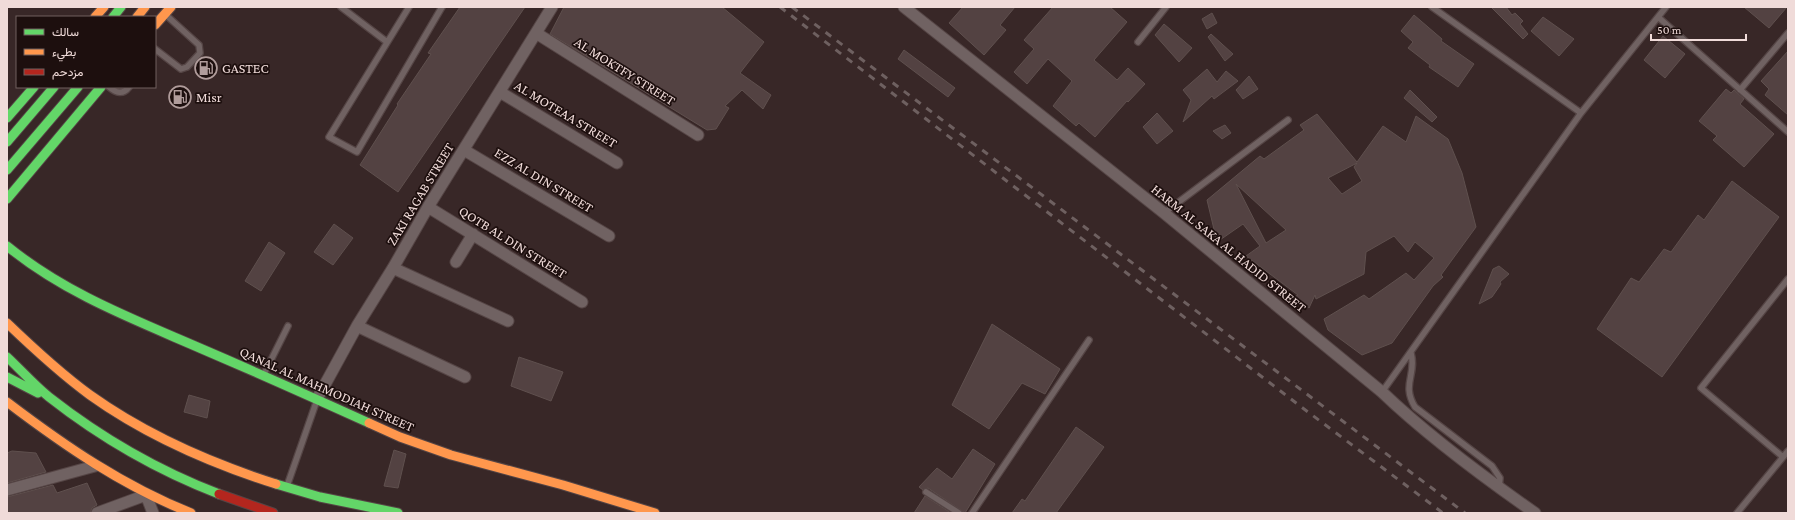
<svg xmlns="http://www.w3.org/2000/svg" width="1795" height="520" font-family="'Crimson Pro',Vazirmatn,serif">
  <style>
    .building { fill: #534242; stroke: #5f504e; fill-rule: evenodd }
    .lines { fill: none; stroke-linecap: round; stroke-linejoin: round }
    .lane-casing { stroke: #554545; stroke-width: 8 }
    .street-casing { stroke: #554545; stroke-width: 13 }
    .fast-casing { stroke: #554545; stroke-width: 11 }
    .slow-casing { stroke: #554545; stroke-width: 11 }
    .jam-casing { stroke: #554545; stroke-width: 11 }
    .lane { stroke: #706262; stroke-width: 5.5 }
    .street { stroke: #706262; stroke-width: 11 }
    .fast { stroke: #63d668; stroke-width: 9 }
    .slow { stroke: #ff974d; stroke-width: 9 }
    .jam { stroke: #b3261e; stroke-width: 9 }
    .rail { stroke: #6e6060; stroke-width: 3; stroke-dasharray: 7 7; stroke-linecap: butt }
    .labels { text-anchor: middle; stroke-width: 3.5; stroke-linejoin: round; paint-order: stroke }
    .poi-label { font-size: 14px; fill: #f0dbd9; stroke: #1d0f0e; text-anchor: start }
    .street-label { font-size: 14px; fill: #f0dbd9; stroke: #1d0f0e }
  </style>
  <rect width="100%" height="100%" fill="#382727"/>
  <path class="building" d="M460,7h65l-127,185 -38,-27 38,-60 -1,-1 34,-50 -3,-1z
    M564,7h158l42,35 -24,31 31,22 -8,14 -21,-19 -17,16 4,2 -13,21 -9,1 -157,-96z
    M963,7h52l-15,18 6,5 -22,25 -35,-32z
    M1053,7h57l17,15 -33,38 23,20 11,-12 17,16 -17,18 -1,-1 -32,36 -16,-14 -3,3 -23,-20 19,-25 -24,-22 -21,25 -13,-12 20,-23 -10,-9z
    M1491,7h15l6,8 3,-2 8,8 -3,3 8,10 -5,5z
    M1744,7h43l-18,21z
    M1212,13l5,10 -10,6 -5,-10z
    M1414,15l28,24 -1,2 33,23 -16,23 -29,-20 1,-2 -22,-17 5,-6 -12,-11z
    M1543,17l31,22 -15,17 -28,-25z
    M1164,24l28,24 -13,14 -24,-27z
    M1211,34l22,20 -8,7 -17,-24z
    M1663,36l22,18 -20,24 -21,-18z
    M904,50l51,38 -7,9 -50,-38z
    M1788,51v64l-23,-20 4,-6 -8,-8z
    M1207,69l10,13 9,-11 12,10 -24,18 -2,-3 -29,26 8,-22 -8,-10z
    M1249,76l9,13 -15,10 -7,-9z
    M1726,89l5,4 3,-3 10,9 -4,5 34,30 -30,33 -31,-27 4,-4 -18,-15z
    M1410,90l27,27 -5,5 -28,-24z
    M1157,113l16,18 -16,13 -14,-17z
    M1317,114l40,48 26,-36 23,16 10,-26 32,23 14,34 14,54 -35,48 2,2 -10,9 -41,57 -30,12 -34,-25 -4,-11 40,-24 5,4 37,-26 8,7 20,-22 -19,-16 -7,10 -14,-16 -28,16 -2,22 -48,25 -1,-4 -6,13 -15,-11 4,-2 -52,-39 14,-10 -17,-22 -26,18 -10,-42 53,-44 4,3 40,-29 -4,-5zM1357,163l-3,4 8,14 -20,13 -14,-16zM1236,184l50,46 -20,13z
    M1225,125l6,8 -9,6 -9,-8z
    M1732,181l47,36 -117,160 -65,-48 34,-51 8,4 25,-33 7,3 27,-37 6,5z
    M334,224l19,14 -20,27 -19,-13z
    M269,242l16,11 -24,38 -16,-10z
    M1499,266l10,8 -9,8 1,2 -9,13 -13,7 14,-35z
    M992,324l68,45 -15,25 -23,-11 -33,46 -37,-24z
    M519,357l44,15 -12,29 -40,-15z
    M189,395l21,6 -3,17 -23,-6z
    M1076,427l28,20 -48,66h-44l10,-14 3,2z
    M973,449l22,15 -30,49 -37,-25 -5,2 -4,-3 18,-19 15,11z
    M394,450l12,4 -8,34 -14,-2z
    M12,451l24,2 10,19 -39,11v-30z
    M87,483l10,22 -5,3 -2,5h-83v-16l46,-12 4,8z
    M925,496l26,17h-37z"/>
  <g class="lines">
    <g class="lane-casing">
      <path id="lane" d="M341,7l46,35
        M409,7l-80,130 28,15 85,-145
        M1432,7l149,106
        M1658,17l130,115
        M1138,42l28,-35
        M155,49l26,20 6,-2 13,-14 -1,-8 -33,-30
        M109,87c7,6 14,8 20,0
        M1740,90l48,-57
        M1164,213l124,-93
        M1411,353c6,22 -10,31 4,54l77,59 8,12 -1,10
        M264,374l24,-48
        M1382,392l199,-279 85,-106
        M1783,457l-82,-69 87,-109
        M287,486l30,-86
        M926,492l33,21
        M972,513l117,-173
        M1737,513l51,-62"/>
    </g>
    <g class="street-casing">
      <path id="street" d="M904,7l260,206 218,179c47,45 100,84 153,121
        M536,33l162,102
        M500,92l117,71
        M464,150l145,86
        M428,207l154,95
        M456,262l17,-28
        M393,268l115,53
        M357,326l108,51
        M317,399l40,-73 36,-58 35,-61 124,-200
        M7,490l88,-24
        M97,513l49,-18 7,18"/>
    </g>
    <g class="fast-casing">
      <path id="fast" d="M113,17l8,-10
        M7,118l27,-31
        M7,142l47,-55
        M7,170l71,-83
        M7,199l94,-112
        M7,246c59,48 126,73 195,103 56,24 112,49 167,74
        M7,357c14,13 27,28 42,40 51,40 110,74 170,97
        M7,377l31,16
        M276,484l44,13 78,16"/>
    </g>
    <g class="slow-casing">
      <path id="slow" d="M95,17l9,-10
        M137,17l8,-10
        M155,25l16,-18
        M7,323c26,25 53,50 83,72 56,40 120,68 186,89
        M7,402c58,44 116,84 184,111
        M369,423l31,14 51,18 112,30 92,28"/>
    </g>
    <g class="jam-casing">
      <path id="jam" d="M219,494l54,19"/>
    </g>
    <use href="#lane" class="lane"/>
    <use href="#street" class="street"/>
    <use href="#fast" class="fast"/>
    <use href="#slow" class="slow"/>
    <use href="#jam" class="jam"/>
    <path class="rail" d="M780,7l520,399 143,107
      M792,7l673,506"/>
  </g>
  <defs>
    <g id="fuel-ring" transform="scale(1.15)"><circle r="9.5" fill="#1d0f0e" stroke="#b09c9b" stroke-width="1.5"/><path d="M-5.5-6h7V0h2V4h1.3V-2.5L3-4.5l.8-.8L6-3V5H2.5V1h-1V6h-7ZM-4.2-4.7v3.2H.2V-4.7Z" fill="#b09c9b"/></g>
  </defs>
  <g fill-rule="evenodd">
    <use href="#fuel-ring" x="206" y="68"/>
    <use href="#fuel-ring" x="180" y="97"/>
  </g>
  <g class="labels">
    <g class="poi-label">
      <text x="222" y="73">GASTEC</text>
      <text x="196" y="102">Misr</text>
    </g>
    <g class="street-label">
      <text transform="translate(625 71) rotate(32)" y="5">AL MOKTFY STREET</text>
      <text transform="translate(566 114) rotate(31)" y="5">AL MOTEAA STREET</text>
      <text transform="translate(544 180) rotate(31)" y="5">EZZ AL DIN STREET</text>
      <text transform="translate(420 194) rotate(-59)" y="5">ZAKI RAGAB STREET</text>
      <text transform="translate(513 242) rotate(32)" y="5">QOTB AL DIN STREET</text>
      <text transform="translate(1229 248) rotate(39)" y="5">HARM AL SAKA AL HADID STREET</text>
      <text transform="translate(327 389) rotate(24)" y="5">QANAL AL MAHMODIAH STREET</text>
    </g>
  </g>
  <rect width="1795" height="520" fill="none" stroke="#f0dbd9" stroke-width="16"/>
  <rect x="16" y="16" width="140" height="72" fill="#1d0f0e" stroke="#71615f"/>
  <rect x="24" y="29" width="20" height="6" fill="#63d668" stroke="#71615f"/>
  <text x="52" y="36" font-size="12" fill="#f0dbd9">سالك</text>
  <rect x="24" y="49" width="20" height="6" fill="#ff974d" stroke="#71615f"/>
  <text x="52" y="56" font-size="12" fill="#f0dbd9">بطيء</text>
  <rect x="24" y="69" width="20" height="6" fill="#b3261e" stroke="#71615f"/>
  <text x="52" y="76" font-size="12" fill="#f0dbd9">مزدحم</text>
  <path d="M1651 34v6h95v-6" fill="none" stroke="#f0dbd9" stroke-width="2"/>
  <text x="1657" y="34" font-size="12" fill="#f0dbd9" stroke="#1d0f0e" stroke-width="3" paint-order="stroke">50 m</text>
</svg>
